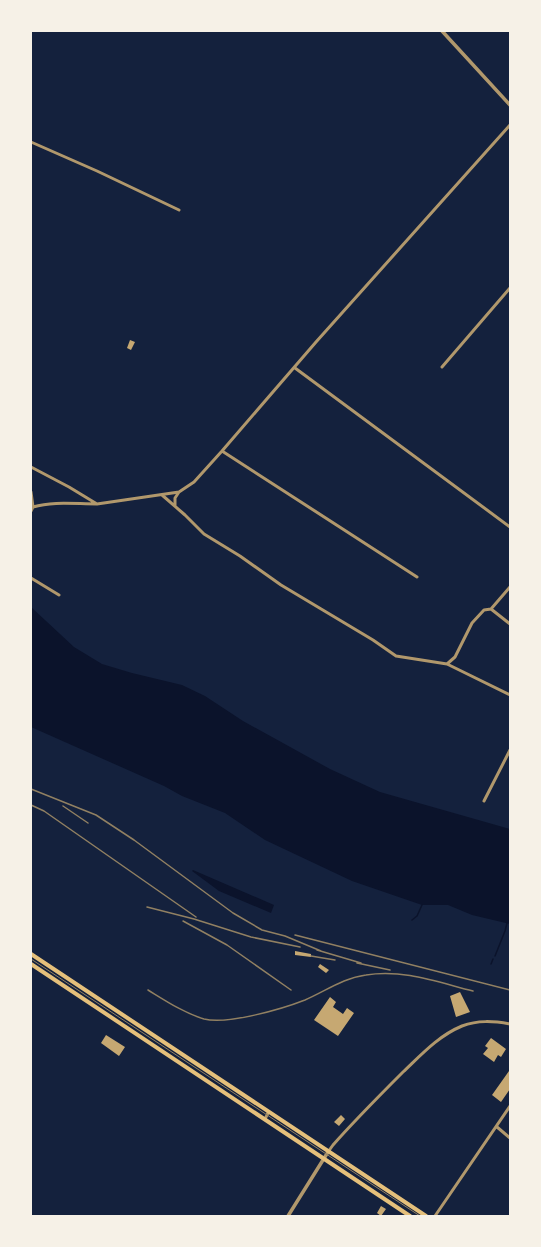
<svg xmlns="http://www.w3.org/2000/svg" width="541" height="1247" font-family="'IBM Plex Serif',serif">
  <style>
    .water { fill: #0b132b }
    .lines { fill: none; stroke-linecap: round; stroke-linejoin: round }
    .stream { stroke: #0b132b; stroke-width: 1.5 }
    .building { fill: #c6a872 }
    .minor { stroke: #b1986c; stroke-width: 3 }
    .tertiary { stroke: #b1986c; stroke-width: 3.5 }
    .secondary { stroke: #e5c07b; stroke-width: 4 }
    .tram { stroke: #918062; stroke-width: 1 }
    .rail { stroke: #918062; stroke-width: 1.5 }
  </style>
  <rect width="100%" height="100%" fill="#14213d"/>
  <path class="water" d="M31,607l43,40 28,17 30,9 50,12 23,11 38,25 87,48 50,23 130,37v95l-38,-9 -24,-10h-26l-70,-24 -87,-41 -40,-27 -43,-17 -18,-10 -133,-59z
    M193,870l81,35 -3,8 -52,-22 -27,-20z"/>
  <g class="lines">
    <path class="stream" d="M412,920l5,-4 5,-11
      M495,956l10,-25 2,-8
      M491,964l2,-5"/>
  </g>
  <path class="building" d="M130,340l5,2 -4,8 -4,-2z
    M295,951l16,3v3l-16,-2z
    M320,964l9,6 -3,3 -8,-6z
    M460,992l10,20 -14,5 -6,-21z
    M330,997l6,5 -3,5 10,7 4,-6 7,5 -16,23 -24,-16z
    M106,1035l19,12 -6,9 -18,-13z
    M491,1038l15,11 -5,8 -3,-2 -4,7 -11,-8 5,-6 -3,-2z
    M509,1071l1,18 -9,13 -9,-7z
    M341,1115l4,4 -6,7 -5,-4z
    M381,1206l5,3 -5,7 -4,-3z"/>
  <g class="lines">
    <path class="minor" d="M31,142l66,29 82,39
      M442,367l68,-79
      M295,368l215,159
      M222,451l195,126
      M31,467l38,20 28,17 82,-12 15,-10 28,-31 94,-109 194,-217
      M31,492l2,15
      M162,495l23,20 19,19 36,22 41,29 92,55 23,16 51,8 63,31
      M175,506v-8l4,-6
      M31,511l2,-4c20,-6 42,-3 64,-3
      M31,578l28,17
      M491,609l19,15
      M447,664l8,-7 17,-34 12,-13 7,-1 19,-22
      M484,801l26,-51
      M265,1119l3,-6
      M497,1127l13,11
      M328,1152l5,-7c22,-25 46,-49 70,-73 18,-17 35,-36 59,-46 16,-6 31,-5 48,-2
      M435,1216l75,-110"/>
    <path class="tertiary" d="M442,31l68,74
      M288,1216l40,-64"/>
    <path class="secondary" d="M31,954l395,262
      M31,964l379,252"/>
    <path class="tram" d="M31,959l389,257"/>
    <path class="rail" d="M31,789l65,26 38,25 99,73 29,17 23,6 36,15
      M31,805l13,6 152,106
      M63,806l25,17
      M147,907l47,12 57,18 49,10
      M183,921l44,24 64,45
      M295,935l215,55
      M317,950l44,13
      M311,956l24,4
      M357,963l33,7
      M148,990c18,11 36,23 56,29 23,6 78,-10 101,-19 21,-9 38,-22 61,-25 37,-6 71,7 107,16"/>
  </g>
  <rect width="541" height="1247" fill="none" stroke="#f6f1e7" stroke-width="64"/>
</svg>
